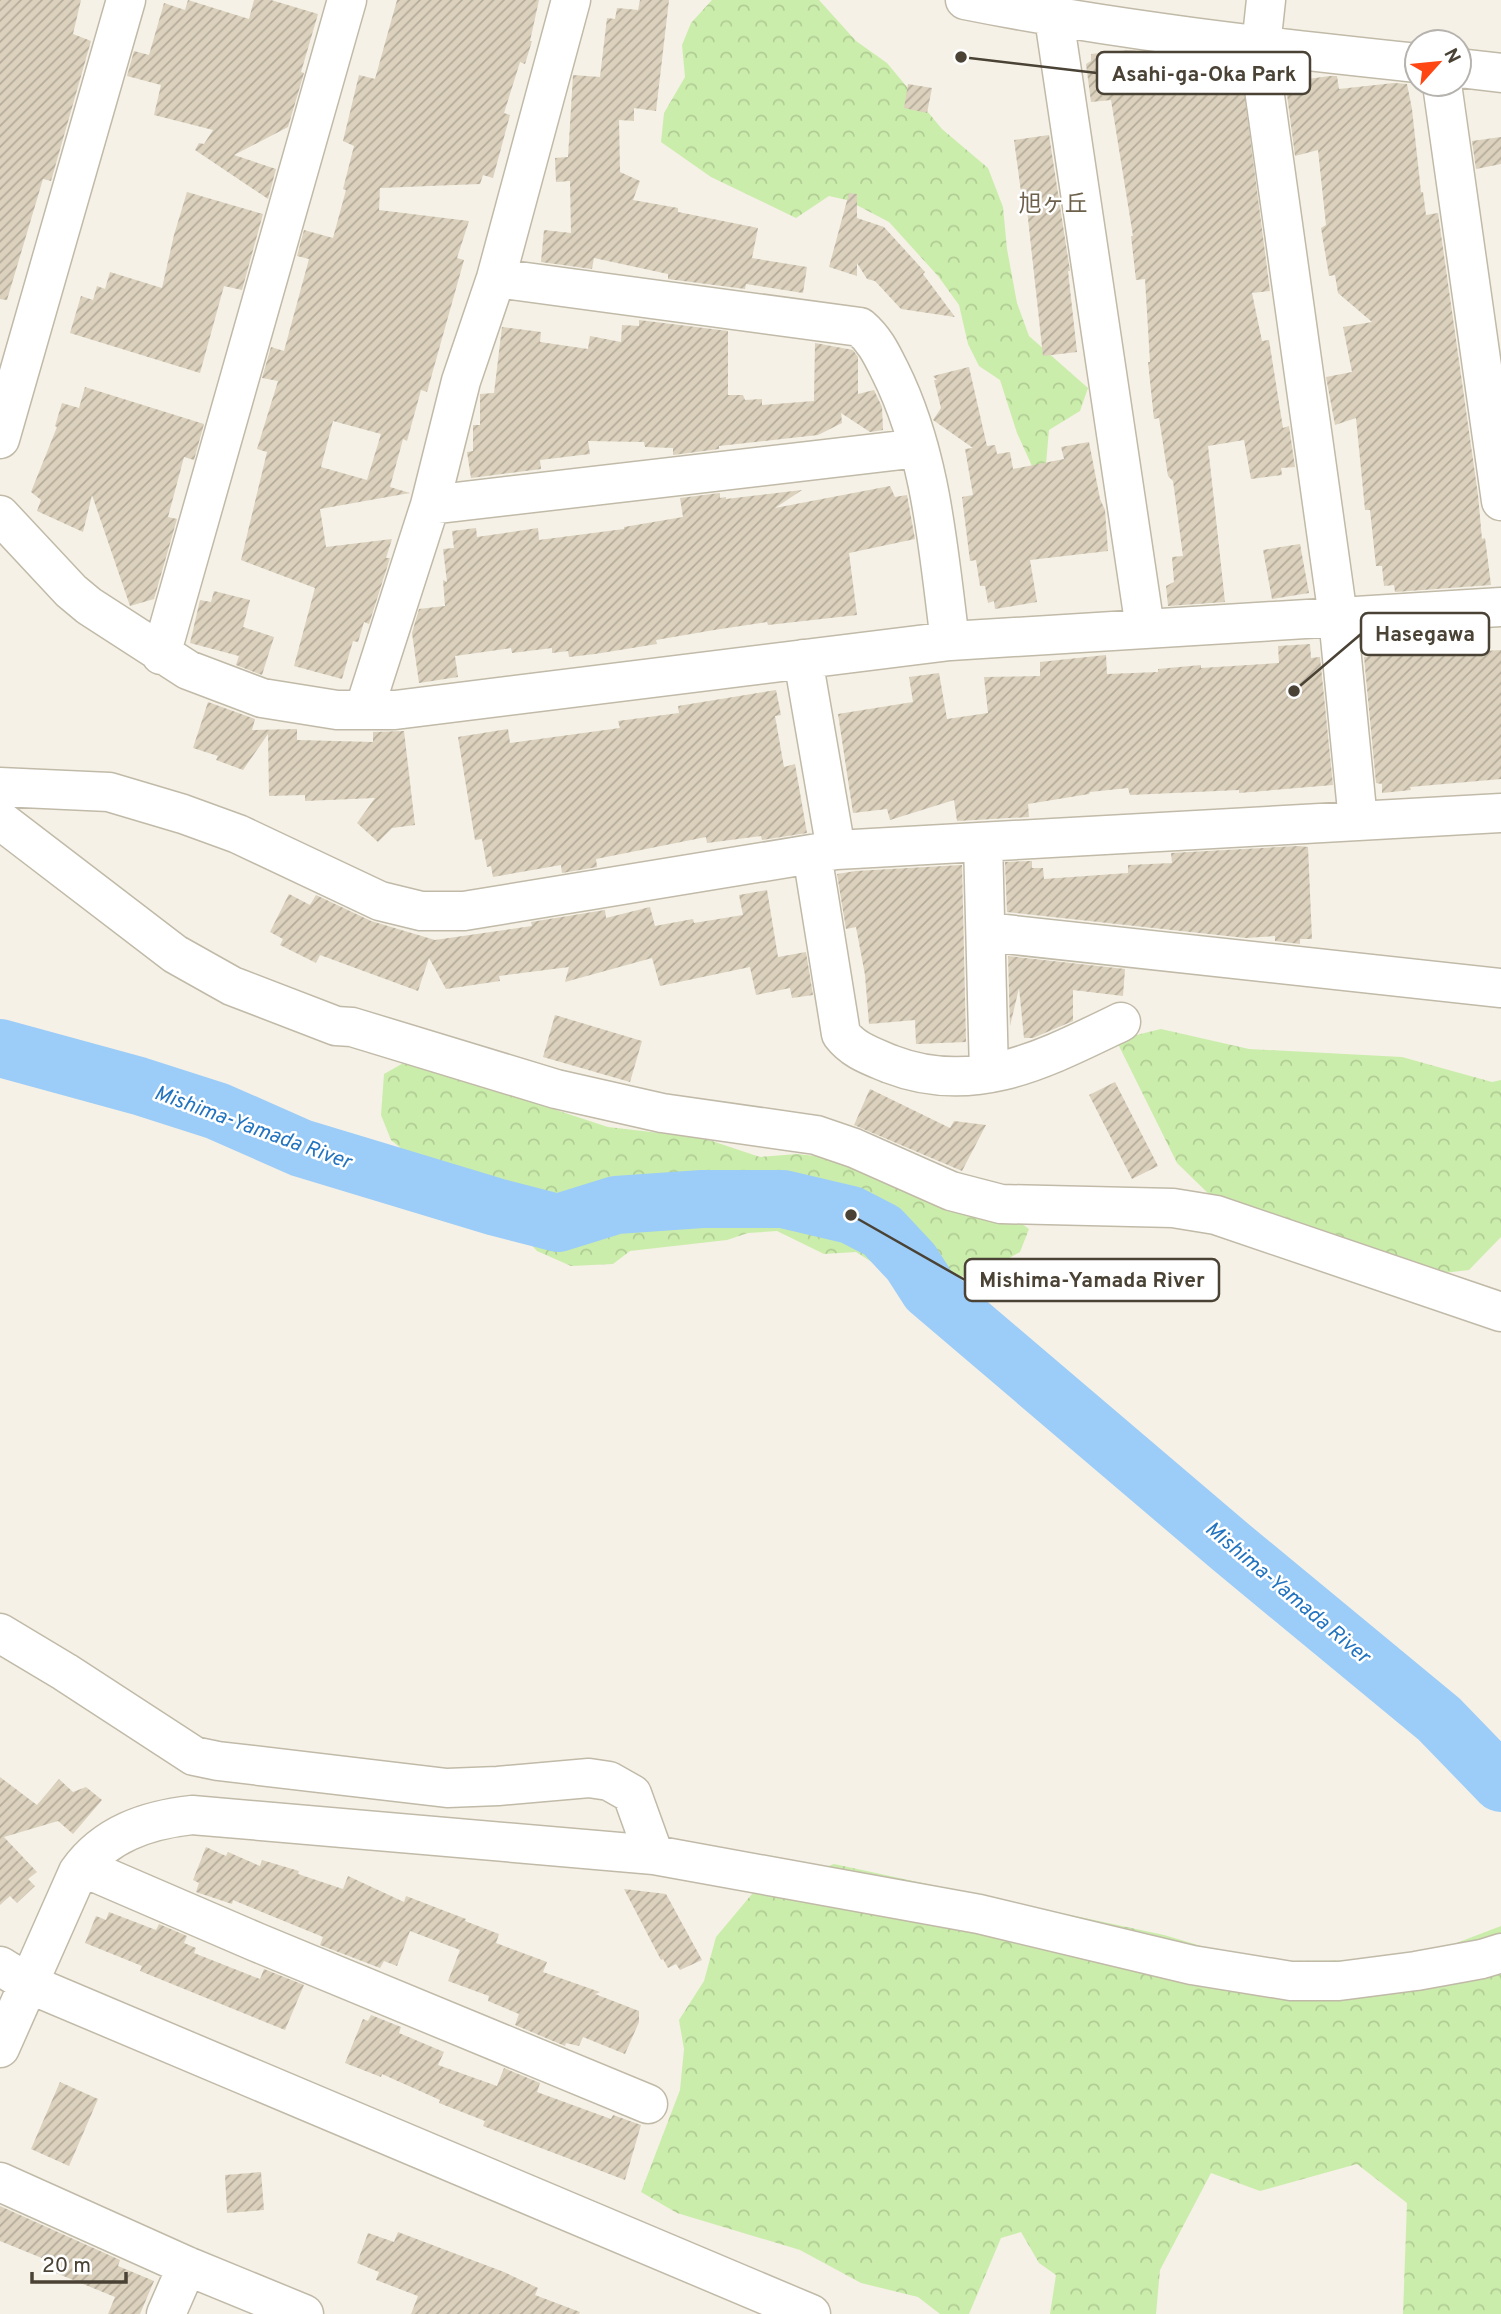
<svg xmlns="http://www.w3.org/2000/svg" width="1501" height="2314" font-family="Overpass,'Noto Sans JP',sans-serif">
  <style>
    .forest { fill: url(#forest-crowns) }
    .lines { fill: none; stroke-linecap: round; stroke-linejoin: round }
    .river { stroke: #9cccf8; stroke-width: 58 }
    .building { fill: url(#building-hatch); fill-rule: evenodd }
    .minor-casing { stroke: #c1baa8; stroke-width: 41 }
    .minor { stroke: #fff; stroke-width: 38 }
    .labels { text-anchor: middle; stroke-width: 5; stroke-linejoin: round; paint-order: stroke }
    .water-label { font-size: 21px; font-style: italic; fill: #2273c0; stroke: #fff }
    .quarter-label { font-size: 23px; fill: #6d614b; stroke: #fff }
    .leader { fill: none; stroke: #494235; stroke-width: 2.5 }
    .callout-dot { fill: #494235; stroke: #fff; stroke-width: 2.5 }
    .callout { fill: #fff; stroke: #494235; stroke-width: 2.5 }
    .callout-label { font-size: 21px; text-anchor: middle; font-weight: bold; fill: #494235 }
  </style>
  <defs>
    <pattern id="forest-crowns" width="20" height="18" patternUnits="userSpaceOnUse" patternTransform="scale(1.75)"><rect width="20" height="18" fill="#cbedab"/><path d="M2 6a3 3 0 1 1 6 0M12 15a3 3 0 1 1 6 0" fill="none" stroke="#b0cc94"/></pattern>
    <pattern id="building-hatch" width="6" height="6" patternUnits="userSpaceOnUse" patternTransform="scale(1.75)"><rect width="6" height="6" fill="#dbd1bd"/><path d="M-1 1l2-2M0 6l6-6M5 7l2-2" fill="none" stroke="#b4ab9a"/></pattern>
  </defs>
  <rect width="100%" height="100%" fill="#f5f1e6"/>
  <path class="forest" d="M712,0h107l37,41 31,22 55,66 46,39 15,39 4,42 10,54 12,33 59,52 -8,23 -31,19 -3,34 -14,2 -15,-33 -17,-53 -21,-14 -11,-22 -9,-39 -21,-29 -49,-54 -42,-22 -18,-4 -33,22 -85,-41 -50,-35 3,-29 21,-36 -3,-32 9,-22z
    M1161,1029l88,20 153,8 90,25 9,-2v157l-32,33 -69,8 -186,-79 -37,-36 -61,-123z
    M407,1061l201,66 95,11 57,19 37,-3 45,5 172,59 15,11 -9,23 -25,14 -53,17 -39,-1 -47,-30 -32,2 -47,-23 -29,2 -21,7 -97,11 -17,13 -42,2 -34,-15 -21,-23 -27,-47 -18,-4 -30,5 -50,-42 -10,-25 3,-41z
    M834,1864l330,71 88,26 160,-1 89,-34v388h-98l4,-111 -50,-39 -97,27 -49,-18 -51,97 -4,44h-106l6,-39 -17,-12 -18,-31 -20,6 -32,76h-29l-22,-17 -57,-14 -61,-33 -123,-37 -36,-21 39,-102 4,-41 -5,-29 25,-39 12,-44 36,-43z"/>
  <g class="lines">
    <path class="river" d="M0,1048l139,38 78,25 84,37 195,59 62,16 58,-18 86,-6h81l68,16 31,16 29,31 18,28 303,258 207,171 62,64"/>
  </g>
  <path class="building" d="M0,0h81l-8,34 18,7 -40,140 -8,-2 -36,121 -7,-1z
    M188,0l61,19 5,-19h17l47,14 -17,58 3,1 -16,54 -54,28 42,14 -8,30 -73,-49 4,-7 5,1 9,-14 -59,-15 7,-30 -34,-9 7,-25 15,4 15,-52 21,7z
    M397,0h142l-9,41h2l-7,23 -5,-2 -16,51 6,2 -17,63 -10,-3 -3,9 -100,4 -1,22 90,11 -12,37 7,2 -37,132 -6,-2 -14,51 -4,-2 -13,48 20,6 -90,16 6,38 66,-8 -6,19h4l-21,66 -5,-2 -6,20 -5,-1 -11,38 -48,-13 21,-78 -74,-28 26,-108 -10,-3 21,-68 -16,-3 9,-31 13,4 25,-92 -12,-3 7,-26 29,8 13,-48 -3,-1 11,-43 -11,-5 16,-66 16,4zM333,421l48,13 -14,46 -46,-13z
    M640,0h29l-13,111 -22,-3v13l-15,-1 1,52 20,9 -7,19 45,8v4l80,16 -6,30 55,9 -4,26 -57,-9 -1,5 -77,-10v-5l-74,-16 -2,11 -51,-7 3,-32 27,3 -1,-52 -14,1 -1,-24 13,-1 5,-82 27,2 7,-59 8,1 2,-11 21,2z
    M1130,50l26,4 4,21 44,-14h8l3,11 26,-5 29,224 -18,2 10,48 7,-1 14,88 6,-2 6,41 -14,1 1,7 -31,4 -7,-39 -36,6 17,156 -57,4 -2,-20 8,-4 -2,-25 11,-1 -10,-75 -5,-5 -9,-58 -5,1 -6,-57h2l-5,-83 -9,1 -5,-44h2l-22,-136 -20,2 -5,-38 5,-3v-7z
    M1330,76h7l2,13 55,-6 13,1 5,25 9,83h2l3,23 12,-2 40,282 4,44 3,-1 6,47 -96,7 -1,-7 -10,1 -2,-20h-6l-6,-56h-5l-9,-92 -21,7 -9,-48 26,-5 -9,-45 29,-5 -34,-29 -3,-18 -6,1 -8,-48 5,-3 -8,-75 -23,6 -9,-69 -1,-5z
    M908,84l24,4 -5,25 -23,-5z
    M1049,135l21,136h-2l9,81 -34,4 -18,-165 -4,1 -7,-52z
    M1501,137v27l-25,5 -4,-28z
    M187,192l76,22 -21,76 -18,-4 -24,87 -130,-40 11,-37 12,4 4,-14 8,3 5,-17 52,16 12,-53z
    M849,193l8,1v24l27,9 41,45 -2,2 32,43 -54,-8 -26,-28 -8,-2 -10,-16v13l-28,-9z
    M639,320l89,11v64h15l2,5 17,-1v6l52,-4 1,-58 38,7 5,7v37l16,-4 8,17 1,23 -13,2 -29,-19 1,10 -24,12 -99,11v3l-46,6v-7l-28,-1 -1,-5 -56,-1 2,13 -50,6 1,9 -70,9 -4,-26 6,-1v-26h7v-31l14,-1 8,-66 39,5 -1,10 48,7 2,-13 31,6 1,-17 17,1z
    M969,367l18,79 8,-1 2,9 13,-2 3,17 51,-10 -3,-12 28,-5 11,57 5,11 3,41 -78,9 7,42 -42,7 -1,-8 -6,2 -3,-17h-5l-4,-26 -6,1 -8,-64 11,-2 -8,-46 8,-1 -40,-28 8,-12 -7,-28h3l-4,-4z
    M85,387l119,37 -10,36 -10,-3 -16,60 9,2 -23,80 -24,7 -38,-111 -9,37 -46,-21 4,-11 -10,-8 26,-65 -2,-1 7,-23 17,5z
    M890,486l5,11 12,-2 8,44 -66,14 8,62 -89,10 -1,-3 -53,8 -58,10 1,4 -62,10 -26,3 -1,-6 -16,2v-5l-40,5 -1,-5 -56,8 3,21 -39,6 -7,-50 7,-24 26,-3 -2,-26 4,2 -4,-33 11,-1 -2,-17 24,-3 1,9 61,-9 1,12 85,-11v-2l59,-10 -3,-19 40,-5v5l6,-1v2l76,-9 -27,18z
    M1300,544l9,49 -37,6 -9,-49z
    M214,591l36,9 -7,27 31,10 -12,38 -26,-10 3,-9 -49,-13 10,-43 11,2z
    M1464,631l3,21 34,-2v129l-91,8 1,3 -29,3v-9l-6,-1 -12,-126 36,-4 -1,-18z
    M1310,644l1,14 9,-1 13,128 -94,8v-3l-109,5 -2,-7 -38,4 -1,2 -61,10 1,13 -72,4 -3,-21 -64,20 -3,-11 -34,4 -15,-99 75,-12 -4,-25 30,-4 8,46 41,-6 -4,-36 56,-1v-14l66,-7 1,19 51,-2v-3l43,-4v3l78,-5 -1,-17z
    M776,690l5,25 -6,1 9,51 11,-3 12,69 -45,7 -1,-4 -54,7 -1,-6 -110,22 1,8 -35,6 -1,-8 -68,12 -2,-11 -4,1 -5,-28 -7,1 -17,-103 50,-8 2,14 110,-15 -2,-7 61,-8 -1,-7z
    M208,702l47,17 -3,11 45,-1v11l76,2v-10l31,-1 11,94 -23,3 -14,14 -21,-19 18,-25 -70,3v-6l-36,1 -1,-62 -25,36 -27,-10 2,-4 -25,-8z
    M1298,846l10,1 4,92h-12v5l-25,-3v-5l-29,2 -239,-26 -2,-50 27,-1v7h11l1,11 84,-6v-8l44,-2 -1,-10z
    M962,865l4,177 -50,2 -1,-24 -46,4 -4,-49 -9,-48 -10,2 -9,-55 19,-3z
    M767,890l11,67 28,-5 7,43 -21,3 -2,-10 -34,7 -6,-28 -90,19 -8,-28 -87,24 4,-15 -70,9 1,5 -54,8 -17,-31 -11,33 -98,-36 -4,8 -36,-18 3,-6 -13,-7 19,-38 21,11 6,-10 55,26 64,19 97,-14 -1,-4 74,-12 1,8 44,-11 5,19 38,-7 1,4 49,-8 -4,-20z
    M1008,956l117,13 -2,27 -50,-6v31l-40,17h-9l-5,-50 -9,38z
    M555,1015l87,26 -12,41 -87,-25z
    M1115,1082l43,84 -26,13 -43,-84z
    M870,1089l80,39 4,-7 32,4 -24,46 -108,-46z
    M0,1777l37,28 22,-26 14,13 13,-5 16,13 -29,34 -15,-13 -54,16 33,35 -9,7 7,7 -18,17 -7,-7 -10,9z
    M206,1847l20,9 2,-4 32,14 2,-6 37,11 -1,3 45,15 5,-13 56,26 2,-6 60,23 -1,2 34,13 -3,9 51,19 -4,10 57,20 -5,2 44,17v11l-14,32 -42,-17 -4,9 -13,-3 -1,3 -50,-21 4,-11 -31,-13 1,-5 -41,-15 12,-31 -50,-19 -13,35 -13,-5 -4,7 -60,-23 3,-8 -90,-37 -1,4 -36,-12 3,-9 -6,-3z
    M624,1889l42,5 36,66 -22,10 -4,-6 -8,4 -5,-9 -2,1z
    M109,1912l47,18 3,-6 28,12 -3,7 12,5 -2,5 66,26 4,-10 40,16 -19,45 -145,-59 2,-5 -57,-23 11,-27 10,4z
    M371,2015l30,12 -2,6 45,19 -6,13 59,21 7,-18 36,15 -3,9 74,27 2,-4 28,10 -16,55 -142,-54 2,-5 -46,-18 1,-3 -58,-26 -1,3 -36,-14 18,-44 5,2z
    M60,2082l38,17 -29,67 -38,-17z
    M261,2172l3,38 -37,3 -2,-38z
    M0,2206l120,54 -2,6 36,15 -14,33h-32l7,-17 -59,-24 3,-8 -59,-24z
    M398,2232l106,40 34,16 -3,7 45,17 -1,2h-168l7,-18 -42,-16 3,-8 -22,-9 11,-30 26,9z"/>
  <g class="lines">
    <g class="minor-casing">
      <path id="minor" d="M965,0c150,30 301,47 452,63
        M1266,0l-5,46 3,43 74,528 20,204
        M1054,18l91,610
        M1459,68l42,5
        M1442,84l59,417
        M496,278l364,49c15,13 21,26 30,44 42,84 48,178 60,270
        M0,439l126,-439
        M430,505l489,-57
        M0,515l71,76 18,15 99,64 74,28 75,12h58l555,-69 551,-34
        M161,655l186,-655
        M803,659l33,191
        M364,710l66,-205 31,-124 35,-103 75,-278
        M0,787l109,5 74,22 55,20 142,67 41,10h43l372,-61 665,-37
        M0,820l175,134 57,32 104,40 16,1 204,62 106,24 154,22 38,13 97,43 50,13 172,4 43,7 285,97
        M983,842l6,231
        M812,854l29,180c13,17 30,22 49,30 85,33 156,-6 231,-42
        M986,932l515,56
        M0,1633l65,39 129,84 24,5 229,27 51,-2 91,-8 20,3 23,13 22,61
        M82,1867l174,75 392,162
        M0,1966l29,18 782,330
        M0,2048l78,-176c27,-38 69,-52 114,-57l462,40 325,59 213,51 99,16h48l77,-10 66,-12 19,-6
        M0,2182l187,84 117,48
        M166,2314l21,-48"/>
    </g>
    <use href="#minor" class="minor"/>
  </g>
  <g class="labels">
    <g class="water-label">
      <text transform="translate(253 1127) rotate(20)" y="7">Mishima-Yamada River</text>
      <text transform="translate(1288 1592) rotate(40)" y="7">Mishima-Yamada River</text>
    </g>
    <g class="quarter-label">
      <text x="1053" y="211">旭ヶ丘</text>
    </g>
  </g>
  <path class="leader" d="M961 57L1097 73M1294 691L1361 634M851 1215L965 1280"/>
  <g class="callout-dot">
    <circle cx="961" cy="57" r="7"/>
    <circle cx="1294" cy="691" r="7"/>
    <circle cx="851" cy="1215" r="7"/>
  </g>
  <g class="callout">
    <rect x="1097" y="52" width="213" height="42" rx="7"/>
    <rect x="1361" y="613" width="128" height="42" rx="7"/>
    <rect x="965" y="1259" width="254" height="42" rx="7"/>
  </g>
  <g class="callout-label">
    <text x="1204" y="81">Asahi-ga-Oka Park</text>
    <text x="1425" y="641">Hasegawa</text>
    <text x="1092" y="1287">Mishima-Yamada River</text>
  </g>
  <g transform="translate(1438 63) rotate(63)"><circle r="33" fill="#ffffff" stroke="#b6b3ae" stroke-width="2"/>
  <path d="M0-5L12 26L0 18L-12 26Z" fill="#ff4613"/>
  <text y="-10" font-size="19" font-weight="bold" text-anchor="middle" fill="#494235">N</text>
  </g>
  <path d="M32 2272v10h94v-10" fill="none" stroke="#494235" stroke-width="3.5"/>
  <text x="42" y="2272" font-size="21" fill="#494235" stroke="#ffffff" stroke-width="5" paint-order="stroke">20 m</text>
</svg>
